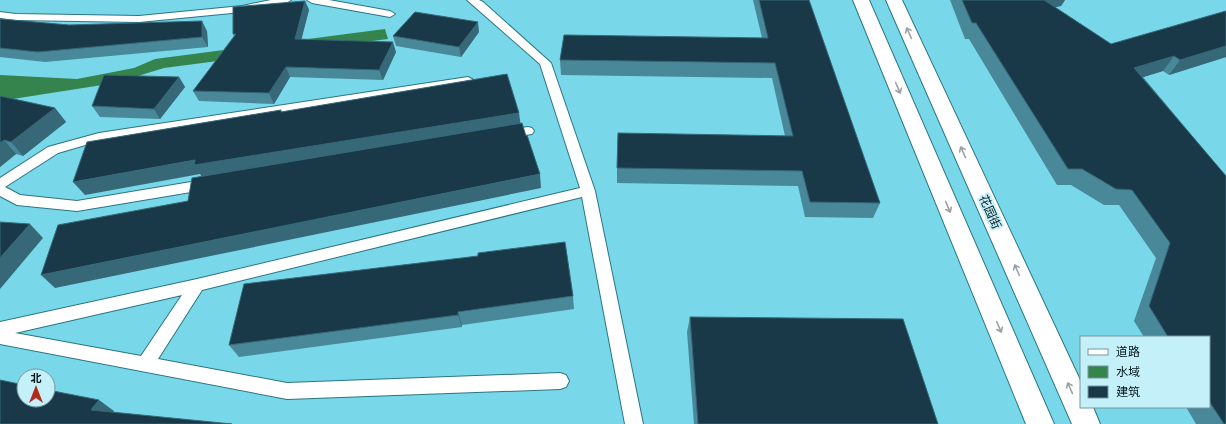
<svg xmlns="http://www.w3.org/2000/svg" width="1226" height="424" font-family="'DejaVu Sans','Noto Sans SC',sans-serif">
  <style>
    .water { fill: #35844e }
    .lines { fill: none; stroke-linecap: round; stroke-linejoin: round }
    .lane-casing { stroke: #2b7683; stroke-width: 2 }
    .secondary-casing { stroke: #2b7683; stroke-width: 2 }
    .lane { fill: #fff; fill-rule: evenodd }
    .secondary { fill: #fff; fill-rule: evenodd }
    .wall { fill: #488898 }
    .shaded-wall { fill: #366878 }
    .building { fill: #193948; stroke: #366878 }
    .oneway { stroke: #9aa1a3 }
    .labels { text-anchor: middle; stroke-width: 4; stroke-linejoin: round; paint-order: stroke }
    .street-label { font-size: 12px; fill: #021519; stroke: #c4f0f9 }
  </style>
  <rect width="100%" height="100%" fill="#78d7e9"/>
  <path class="water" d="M385,29l3,10 -224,29 -49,15 -115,18v-26l77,4 57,-11 21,-9z"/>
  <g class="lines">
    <g class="lane-casing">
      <path id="lane" d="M271,0h20l-5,3 -44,9 -103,10 -123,-2 -16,-2v-6l16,2 123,2 103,-10z
        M307,0h22l61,11 5,3 -5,3 -78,-14z
        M467,0h12l4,2 68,61 44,128 48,233h-18l-43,-227 -380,93 -44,69 129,24 273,-10 6,2 3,6 -3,6 -6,2 -273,10 -287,-55v-22l197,-43 383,-91 -40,-124zM182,295l-41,61 -126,-23z
        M468,77l4,2 2,2 -2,2 -373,58 -41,12 -53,34 15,8 57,6 132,-22 5,2 2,3 -2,3 -5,2 -132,22 -60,-6 -17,-9v-18l48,-31 51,-14z
        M528,127l4,1 2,3 -2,3 -27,4 -4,-1 -2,-3 2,-3z"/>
    </g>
    <g class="secondary-casing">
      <path id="secondary" d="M853,0h16l185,424h-28z
        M886,0h16l179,382v25h12l7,17h-28z"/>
    </g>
    <use href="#lane" class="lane"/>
    <use href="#secondary" class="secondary"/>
  </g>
  <path class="wall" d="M753,0h56l71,203 -7,15 -68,-1 -7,-31 -181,-3v-15l168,-32 -13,-58 -211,-3 -1,-15 202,-22z
    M950,0h115l-4,6 -6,1 56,37 115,-33v46l-57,18 -6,-4 -20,6 83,99v248h-30l-10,-17h23v-70h-65l-10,-16 22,-63 -37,-53h-15l-33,-20h-14l-88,-146h-4z
    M305,1l4,9 -8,29 95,13 -13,28 -93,-3 -16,27 -75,-3 -6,-10 41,-55 -1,-2z
    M0,19l69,6 138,6 1,16 -163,15 -45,-5z
    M479,32l-18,25 -65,-11 -3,-10z
    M179,77l6,10 -25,32 -60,-2 -8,-11z
    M0,96l55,12 11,14 -43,34 -7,-2 -16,13z
    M573,296l1,13 -112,16v2l-223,30 -10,-12z
    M690,317l248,107h-244l-7,-92z"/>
  <path class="shaded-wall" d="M1038,0h27l-4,6 -29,6z
    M305,1l4,9 -10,39 -4,-10z
    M202,21l5,10 1,16 -6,-10z
    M478,22l1,10 -18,25 -2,-10z
    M393,42l3,10 -13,28 -4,-10z
    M1226,46v11l-57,18 11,-15z
    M1174,56l-11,15 -39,12 10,-15z
    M286,67l4,10 -16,27 -5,-11z
    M179,77l6,10 -25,32 -6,-10z
    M55,108l11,14 -43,34 -12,-14z
    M519,113l2,14 -318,52 -3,-5 -115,21 -12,-13 122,-22z
    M4,140l12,14 -16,13v-24z
    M540,174l1,14 -486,100 -14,-13z
    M30,224l13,14 -43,51v-31z
    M458,312l4,13v2l-4,-12z
    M99,400l15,11 -8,11 -15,-12z"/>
  <path class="building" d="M759,0h50l71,203 -70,-1 -8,-31 -185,-3 1,-35 175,3 -18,-73 -215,-3 4,-25 204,3z
    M962,0h82l67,44 115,-33v35l-46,14 -6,-4 -40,12 92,108v248h-2l-15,-23v-64h-41l-19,-31 21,-63 -38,-53 -16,-1 -34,-20h-14l-92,-146h-4z
    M305,1l-10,38 98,3 -14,28 -93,-3 -17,26 -76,-2 43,-57h-3v-27z
    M415,12l63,10 -19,25 -66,-11z
    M0,19l69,6 133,-4v16l-164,15 -38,-4z
    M507,74l12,39 -325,52 1,-5 -122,22 14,-40 194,-32v2z
    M104,75l75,2 -25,32 -62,-3z
    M0,96l55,12 -44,34 -7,-2 -4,3z
    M522,123l4,13 1,-1 13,39 -499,101 17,-50 130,-24 4,-23z
    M0,222l30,2 -30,34z
    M565,242l8,54 -115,16v3l-229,30 15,-61 234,-28v-3z
    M690,317l213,2 35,105h-240z
    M0,380l24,5v15h24v-10l51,10 -8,10 141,14h-232z"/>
  <defs><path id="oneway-shaft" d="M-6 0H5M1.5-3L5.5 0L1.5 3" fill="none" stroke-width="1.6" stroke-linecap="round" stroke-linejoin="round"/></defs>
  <g class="oneway">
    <use href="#oneway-shaft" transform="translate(909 33) rotate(-114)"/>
    <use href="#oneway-shaft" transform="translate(898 88) rotate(67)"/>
    <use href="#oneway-shaft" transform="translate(963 152) rotate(-114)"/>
    <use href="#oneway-shaft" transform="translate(948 207) rotate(67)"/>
    <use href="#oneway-shaft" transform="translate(1017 270) rotate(-114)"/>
    <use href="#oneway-shaft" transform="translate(999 327) rotate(67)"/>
    <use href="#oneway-shaft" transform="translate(1070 388) rotate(-114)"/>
  </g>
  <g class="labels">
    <g class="street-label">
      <text transform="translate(990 212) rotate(66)" y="4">花园街</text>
    </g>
  </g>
  <rect x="1080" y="336" width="130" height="72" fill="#c4f0f9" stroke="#76989f"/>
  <rect x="1088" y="349" width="20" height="6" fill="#ffffff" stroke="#76989f"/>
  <text x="1116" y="356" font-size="12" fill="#021519">道路</text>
  <rect x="1088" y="366" width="20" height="12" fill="#35844e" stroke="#76989f"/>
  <text x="1116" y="376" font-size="12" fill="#021519">水域</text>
  <rect x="1088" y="386" width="20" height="12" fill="#193948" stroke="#76989f"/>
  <text x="1116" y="396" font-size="12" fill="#021519">建筑</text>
  <g transform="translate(36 388)"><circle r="19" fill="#c4f0f9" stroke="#76989f"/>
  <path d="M0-3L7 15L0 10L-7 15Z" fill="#b62917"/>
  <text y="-6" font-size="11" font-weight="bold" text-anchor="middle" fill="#021519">北</text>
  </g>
</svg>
